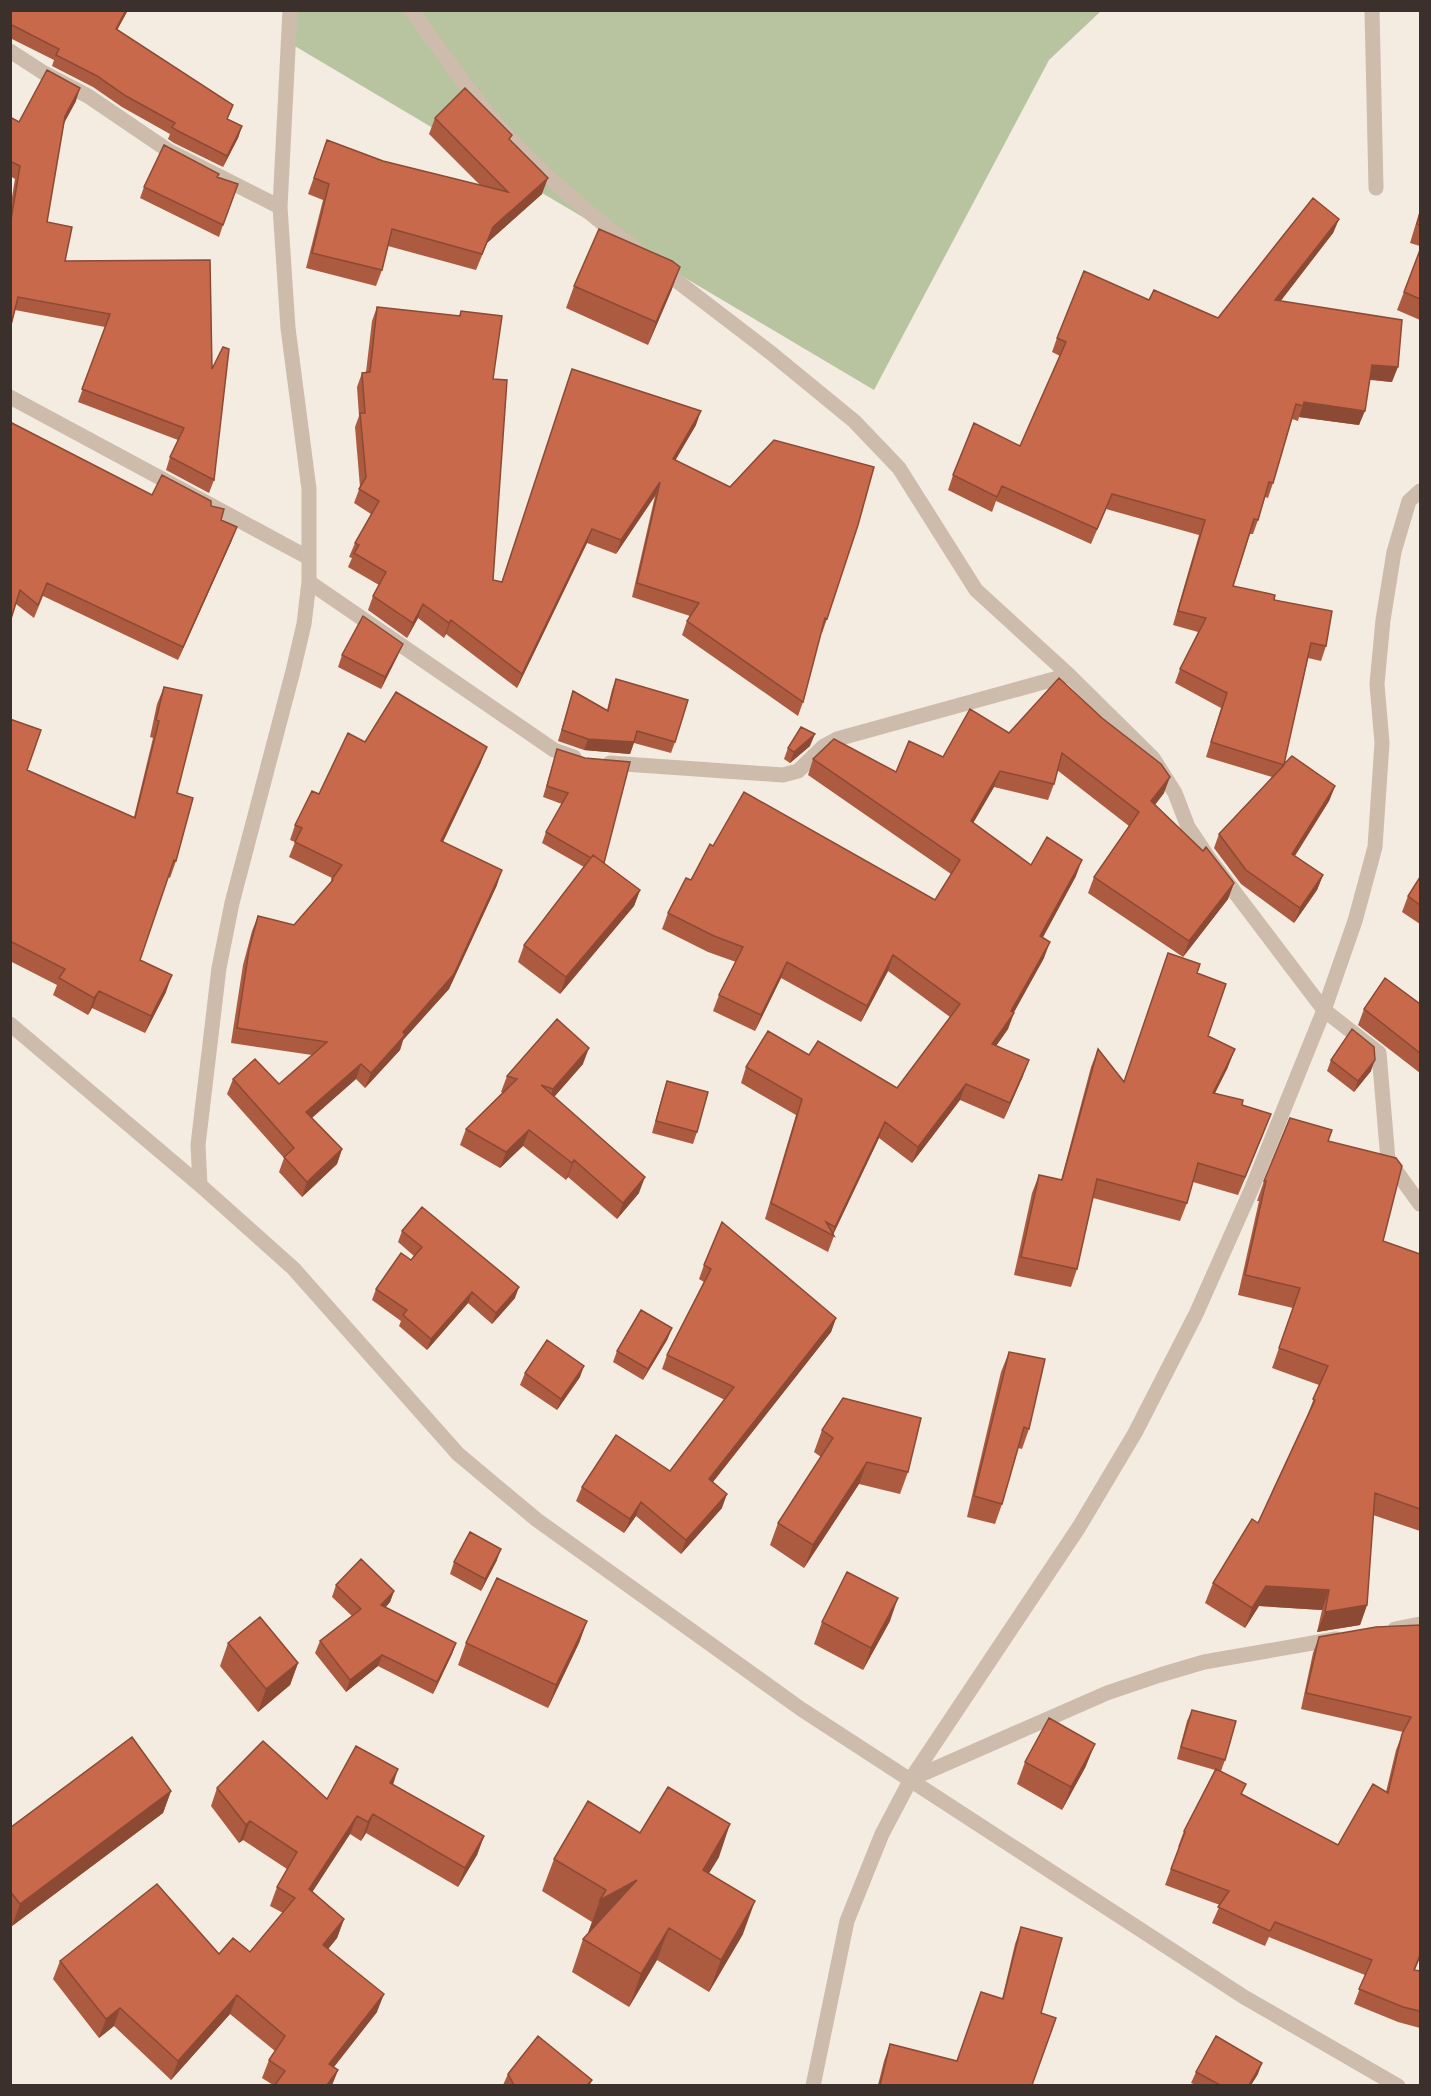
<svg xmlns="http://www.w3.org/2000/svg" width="1431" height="2096" font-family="'Titillium Web',sans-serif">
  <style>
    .green { fill: #b8c4a0 }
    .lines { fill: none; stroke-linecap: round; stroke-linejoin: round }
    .minor { stroke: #cdbbac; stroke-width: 15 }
    .wall { fill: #ac5a40 }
    .shaded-wall { fill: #8c4a34 }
    .building { fill: #c8694b; stroke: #8c4a34; stroke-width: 1.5 }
  </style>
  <rect width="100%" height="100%" fill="#f4ebe1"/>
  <path class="green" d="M296,10l805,1 -52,49 -175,330 -586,-348z"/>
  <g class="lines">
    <path class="minor" d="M411,10c28,38 55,78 85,113 41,47 93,91 142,128
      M1372,10l4,178
      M10,51l34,22 44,23 81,55 111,56
      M660,268l111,85 83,68 45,47 77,122 93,85 84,83 22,35 13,34 20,30 116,153 55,43 9,107 32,44
      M10,397l299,161
      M309,582l245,168 20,7
      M610,763l173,12 15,-4 26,-25 13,-7 232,-64
      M10,1024l190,161 93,83 165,186 79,66 264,189 443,288 154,89
      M200,1185l-2,-40 21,-177 13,-65 61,-232 11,-47 5,-42v-93l-21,-161 -8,-121 10,-197
      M1395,1629l25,-5
      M911,1779l196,-86 53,-18 44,-13 132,-23
      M813,2086l34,-165 35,-87 29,-55 168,-252 56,-94 61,-119 56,-126 72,-178 31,-89 20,-74 7,-104 -5,-59 6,-64 11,-68 15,-51 11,-10"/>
  </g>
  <path class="wall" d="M10,10h118l-11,20 111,89 14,7 -4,12 -15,29 -49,-24 -6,-4 2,-5 -48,-27 -29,-20 -41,-21 2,-6 -44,-22z
    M76,101l-12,21 -17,100 18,39 145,-1 4,220 -5,13 -43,-23 4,-13 8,-17 -100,-38 27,-75 -90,-17 -5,19v-120l5,-30 -5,-3v-59l9,5z
    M435,118l75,23 32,53 -55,49 -11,27 -88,-24 -6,24 -6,16 -70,-18 17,-68 -15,-6 19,-54 56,21 97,24 -51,-51z
    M218,177l5,48 -4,12 -79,-39 4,-11z
    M1420,210v36l-10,-3z
    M1339,219l-6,14 -53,68 112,81 -22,-2 -11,45 -60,-8 -1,4 -6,-2 -19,64 -5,15 -3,-1 -7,23 -5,14h-3l-17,52 41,14 52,46 -5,15 -13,-3 -24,106 51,22 -6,15 -34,55 28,19 -6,15 -23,33 -53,-39 -27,-36 5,-14 53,-57 -66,-20 15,-49 -46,-25 5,-14 18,-37 -25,-7 26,-90 -93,-26 -15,35 -95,-43 -4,11 -44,-22 5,-15 67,-29 40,-90 -8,-4 5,-14 92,-38 69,18z
    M1420,250v70l-23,-10z
    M574,286l98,3 -24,56 -82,-37z
    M377,307l82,9 2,-5 32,68v201l9,2 70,-213 124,56 -21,35 152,159 -5,14h-1l-18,69 -5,14 -116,-81 5,-14 3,-5 -58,-19 23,-101 -39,58 -29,-11 -70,145 -71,-54 -2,4 -26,-20 -11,20 -39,-28 5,-14 6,-11 -31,-18 4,-9 -3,-1 6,-14 16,-29 -17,-11 6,-16 -5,-60 4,-11 -2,-29 5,-14 4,-1 6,-51z
    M10,422l142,73 59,11 10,14 11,20 -54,120 -135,-64 -9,22 -18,-14z
    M342,655h56l-17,34 -43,-22z
    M616,679l59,63 -4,11 -37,-10 -4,11 -46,-4 -26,-9 15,-50 34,19 5,-20z
    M164,687l13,106 -1,68 -6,17 -2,-1 -28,83 26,32 -21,41 -53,-25 -4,7 -35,-20 4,-10 -47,-24v-242l17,51 107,47 19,-79 -3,-1 7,-33z
    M1009,733l155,60 -9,12 79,78 -6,16 -45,58 -95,-64 6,-16 35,-51 -72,-56 -3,14 -6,16 -54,-13 -21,36 58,42 45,11 -33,61 1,21 -31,55 -5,16 -12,17 27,30 -19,43 -44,-19 -48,63 -33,-25 -46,96 1,2 -6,16 -63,-33 31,-104 -55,-32 5,-16 63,-12 88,33 53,-71 -62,-46 -27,51 -80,-44 -26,53 -42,-20 6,-16 17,-33 -28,-10 -46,-23 6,-16 45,-67 222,54 16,-26 -143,-99 5,-16 83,13 47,-15z
    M365,742l116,20 -38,80 54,43 -48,104 -46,51 -3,10 -35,38 -9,-9 -44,39 30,31 -5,15 -35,33 -23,-25 5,-14 -57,-64 6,-15 46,5 33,-29 -81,-12 12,-78 9,-34 6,-15 36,9 36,-41 2,-6 -43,-21 6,-15 -5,-2 5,-15 24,-31z
    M810,746l-20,17 -6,-4 4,-11z
    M557,749l47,114 36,27 -6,16 -74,88 -42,-32 6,-17 60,-78 -42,-24 4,-11 16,-28 -19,-7z
    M1420,877v47l-18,-12 6,-16z
    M1197,973l11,63 20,31 -13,26 27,12 22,27 -26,63 -45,-13 -6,21 -7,18 -87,-23 -16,71 -6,18 -57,-12 18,-82 7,-18 22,5 30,-113 7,-18 26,32z
    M1420,1004v69l-62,-48 6,-16z
    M1331,1060l40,11 -17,21 -27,-21z
    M583,1064l-29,33 85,96 -22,26 -49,-42 -2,3 -43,-34 -23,22 -40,-23 6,-16 37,-36 -2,-1 6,-16z
    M667,1081l30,51 -4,12 -41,-11 11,-40z
    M1328,1141l55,100 37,13v277l-47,-16 -6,90 -7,20 -43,7 5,-22 -63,-4 -14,22 -40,-25 8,-20 45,-60 48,-104 13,-34 -47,-17 21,-60 -55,-13 21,-94h-2l7,-20z
    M402,1231l113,67 -23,26 -24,-21 -41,47 -28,-24 2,-5 -29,-21 4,-11 35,-29 3,-4 -16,-14z
    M704,1265l132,53 -5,14 -118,150 9,26 -41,46 -45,-38 -12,17 -48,-32 6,-14 88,-16 55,-71 -63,-31 5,-14 37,-73 -5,-3z
    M672,1328l-5,12 -24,40 -30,-18 4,-11z
    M1009,1352l20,77 -7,20 -4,-1 -16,56 -7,20 -28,-7 34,-145z
    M525,1373l55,4 -23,33 -37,-25z
    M822,1430l86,42 -8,22 -41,-10 -55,84 -34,-23 8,-22 43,-66 -7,-5z
    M497,1560l-16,31 -31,-17 4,-12z
    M336,1585l58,6 -4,11 -5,6 71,35 -4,11 -19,40 -55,-28 -32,26 -31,-39 5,-12 32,-25 -20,-19z
    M587,1621l-8,22 -31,65 -90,-43 8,-22z
    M890,1621l-27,49 -49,-26 8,-22z
    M1420,1625v333l-5,12 5,1v57l-22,-6 -44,-18 11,-29 -96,-38 -4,9 -53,-23 8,-18 -55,-20 14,-38h-1l6,-16 31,-61 -38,-11 10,-38 5,-11 33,50 -4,11 22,23 95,51 48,-53 10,-42 7,-18 -102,-23 12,-56 6,-16z
    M228,1643l70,20 -8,22 -32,27 -38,-46z
    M1025,1762l61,4 -24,44 -45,-26z
    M393,1785l91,51 -7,19 -19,32 -92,-54 -5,8 -11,-7 -38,58 32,27 -7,19 -9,11 49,63 -43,55 4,3 -6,15h-59l-11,-7 7,-18 6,-9 -45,-37 -59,66 -57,-54 -15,12 -46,-59 7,-18 159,-7 31,-2 33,-39 -13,-7 7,-19 10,-18 -44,-29 -4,3 -28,-37 6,-18 110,11z
    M171,1791l-8,22 -151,113 -2,-2v-96z
    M640,1833l79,24 -11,17 35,60 -34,58 -52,-32 -28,47 -57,-35 11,-33 7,-7 -2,1 4,-11 -50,-31 12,-32z
    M1021,1927l20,86 -9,72h-154l6,-24 6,-17 67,17 45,-62 13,-55z
    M1196,2072l62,2 -7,11h-55l-5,-2z
    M508,2074l84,6 -2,5h-87z"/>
  <path class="shaded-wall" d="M126,10h2l-17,31 5,-12z
    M80,88l-4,13 -15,28 4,-13z
    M242,126l-4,12 -15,29 4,-11z
    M548,178l-6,16 -55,49 -11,27 17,-43z
    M1339,219l-6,14 -63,82 5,-15z
    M680,267l-8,22 -24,56 8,-23z
    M1372,365l26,2 -6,15 -25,-3z
    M1304,402l61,9 -6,14 -60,-8z
    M701,411l-5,14 -28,48 5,-14z
    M660,482l-5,14 -39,58 5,-14z
    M237,527l-5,13 -54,120 5,-13z
    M592,529l-5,14 -70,145 5,-14z
    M423,604l-5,14 -11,20 6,-15z
    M451,620l-5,14 -2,4 5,-15z
    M403,644l-5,11 -17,34 4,-12z
    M815,734l-5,12 -20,17 4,-11z
    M588,739l46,3 -4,12 -46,-4z
    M487,747l-6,15 -45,94 5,-15z
    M1000,771l-6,16 -29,50 6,-16z
    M1170,777l-6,16 -19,24 6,-16z
    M1335,786l-6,15 -42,67 5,-14z
    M1082,860l-6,16 -41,76 5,-16z
    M502,870l-5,15 -48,104 -46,51 -3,10 -35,38 6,-15 32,-41z
    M1323,875l-6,15 -23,33 6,-15z
    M1234,883l-6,16 -45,58 6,-16z
    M640,890l-6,16 -74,88 6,-17z
    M1050,942l-6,16 -32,58 2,-3 -6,16 -22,31 6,-16z
    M893,955l-5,16 -27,51 6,-16z
    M787,962l-6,16 -26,53 6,-16z
    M172,975l-6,17 -21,41 6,-17z
    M99,991l-7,17 -4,7 6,-17z
    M589,1048l-6,16 -36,41 6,-16z
    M1235,1049l-7,18 -22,44 7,-18z
    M1029,1060l-6,16 -19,43 6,-16z
    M1375,1060l-4,11 -17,21 4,-11z
    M361,1064l-5,15 -55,48 5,-15z
    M966,1084l-6,16 -48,63 6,-16z
    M1271,1114l-7,18 -26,63 7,-18z
    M885,1122l-6,16 -46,97h-1l3,-8z
    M529,1130l-6,16 -23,22 6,-16z
    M342,1149l-5,15 -35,33 5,-15z
    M574,1160l-6,17 -2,3 6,-17z
    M645,1177l-6,16 -22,26 6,-16z
    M519,1287l-4,11 -23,26 4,-11z
    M472,1292l-4,11 -41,47 4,-11z
    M836,1318l-5,14 -127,161 5,-14z
    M672,1328l-5,12 -24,40 5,-11z
    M584,1366l-4,11 -23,33 4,-11z
    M867,1462l-8,22 -55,84 9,-23z
    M727,1494l-5,14 -41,46 5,-14z
    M641,1502l-5,14 -12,17 6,-14z
    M501,1549l-4,11 -16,31 4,-12z
    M1266,1586l63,4 -7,20 -63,-4 -14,22 7,-20z
    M394,1591l-4,11 -13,15 4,-12z
    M898,1598l-8,23 -27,49 8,-22z
    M1367,1605l-7,20 -43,7 8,-20z
    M587,1621l-8,22 -31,65 8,-23z
    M456,1643l-4,11 -19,40 4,-12z
    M382,1655l-4,11 -32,26 4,-12z
    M298,1663l-8,22 -32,27 8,-23z
    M1095,1744l-9,22 -24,44 9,-23z
    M398,1769l-6,19 -2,-5z
    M171,1791l-8,22 -151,113 8,-22z
    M373,1814l-7,19 -5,8 7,-19z
    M357,1816l-7,18 -48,74 7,-19z
    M250,1821l-7,19 -4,3 7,-18z
    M730,1824l-11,33 -28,46 12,-33z
    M484,1836l-7,19 -19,32 7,-19z
    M637,1880l-12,32 -37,21 12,-33z
    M755,1901l-12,33 -34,58 12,-32z
    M344,1919l-7,19 -20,25 6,-18z
    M669,1928l-12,32 -28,47 12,-33z
    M384,1994l-7,18 -55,70 7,-18z
    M237,1995l-7,19 -59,66 7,-19z
    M120,2008l-6,18 -15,12 7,-19z
    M1262,2063l-4,11 -7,11h-2z
    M338,2070l-6,15h-5z"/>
  <path class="building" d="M10,10h116l-10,19 117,76 -6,14 15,7 -15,30 -49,-25 -6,-4 3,-4 -49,-27 -29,-20 -41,-21 3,-6 -49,-25z
    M47,70l33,18 -15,28 -18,106 25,5 -7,34 145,-1 2,109 11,-22 6,2 -15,131 -44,-23 14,-29 -102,-39 28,-75 -92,-17 -8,32v-103l10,-60 -10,-5v-44l9,5z
    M465,88l47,47 -3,4 39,39 -55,49 -11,27 -90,-25 -10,41 -70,-17 17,-69 -15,-6 13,-38 56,21 125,31 -73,-74z
    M164,145l55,29 -2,3 21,7 -15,41 -79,-38z
    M1313,198l26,21 -64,81 127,20 -4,47 -26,-2 -7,46 -61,-9 -1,4 -7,-2 -23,79 -4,-1 -11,38 -4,-1 -21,67 42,9 -1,5 58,11 -6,35 -15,-3 -27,121 8,-8 43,30 -43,68 31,21 -23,33 -54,-38 -27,-36 65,-69 -73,-23 16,-49 -47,-24 26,-51 -28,-7 27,-91 -93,-26 -15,35 -95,-43 -5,11 -44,-22 21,-52 46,23 46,-104 -9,-4 27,-67 65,29 5,-10 64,28z
    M1420,213v12l-3,-1z
    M599,229l73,32 8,6 -24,55 -82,-36z
    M1420,250v49l-16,-7z
    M377,307l83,9 1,-5 41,5 -9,63 14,1 -14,200 9,2 70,-213 129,42 -28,48 57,28 44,-47 100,27 -16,58 -31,94 -2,-1 -22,84 -116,-81 12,-18 -62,-20 23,-101 -39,58 -29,-11 -70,145 -71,-54 -2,3 -26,-19 -10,19 -40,-27 13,-24 -32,-19 5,-8 -4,-2 24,-42 -20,-12 7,-12 -6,-64h5l-3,-40 8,-1z
    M10,422l142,73 10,-20 49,26v5l13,3 -3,11 16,7 -54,120 -136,-64 -9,22 -18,-15 -10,32z
    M363,616l40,28 -18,33 -43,-22z
    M1059,678l43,40 59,46 9,13 -19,24 52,50 3,-4 28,36 -45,58 -95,-64 45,-65 -77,-59 -8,31 -54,-13 -29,50 60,44 16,-28 35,23 -42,76 10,6 -39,69 3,2 -22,31 37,16 -19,43 -44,-19 -48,63 -33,-25 -50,105 -9,-5 8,14 -63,-33 31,-104 -56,-32 22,-36 41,24 9,-14 79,47 63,-84 -67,-49 -26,51 -80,-44 -26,53 -42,-20 24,-48 -29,-11 -46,-23 18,-35 5,2 19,-36 3,2 31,-54 191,108 25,-40 -147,-101 21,-20 62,33 13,-31 34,16 27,-48 39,24z
    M616,679l72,21 -13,42 -38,-11 -3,11 -46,-3 -26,-9 11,-39 35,20z
    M164,687l38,8 -25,98 16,5 -17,63 -2,-1 -34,100 32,15 -21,41 -52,-25 -5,7 -35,-20 6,-9 -55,-28v-222l31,11 -14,40 108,48 24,-97 -3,-1z
    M396,692l91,55 -46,94 61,29 -48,104 -51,58 2,3 -34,38 -10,-9 -55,48 36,37 -35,33 -23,-25 10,-9 -61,-69 22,-20 24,25 48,-42 -90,-14 12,-78 9,-34 36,9 39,-45 -1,-1 10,-14 -47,-23 7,-14 -7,-3 17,-34 7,3 29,-61 17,9z
    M801,727l14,7 -21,18 -6,-4z
    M557,749l28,9 45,4 -26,101 -11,-8 -2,3 -45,-26 22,-39 -21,-7z
    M593,855l47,35 -74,87 -42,-32z
    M1420,877v28l-12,-9z
    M1168,953l32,11 -3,9 29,11 -18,52 27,13 -22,44 30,7 -1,5 29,9 -26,63 -47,-14 -11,40 -90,-24 -20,90 -56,-12 18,-82 23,5 36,-131 26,33z
    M1385,978l35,26v49l-56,-44z
    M557,1019l32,29 -36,41 -12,-4 104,92 -22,26 -49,-43 -2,3 -43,-33 -23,22 -40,-23 51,-50 -10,-3z
    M1352,1029l22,18 1,13 -17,21 -27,-21z
    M667,1081l41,11 -11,40 -41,-11z
    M1290,1118l42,12 -4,11 68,17 6,8 -19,75 37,13v255l-45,-16 -8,112 -42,7 4,-22 -63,-4 -14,22 -39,-25 39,-64 6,4 57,-123 -2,-1 15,-33 -49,-18 21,-60 -55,-13 21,-94h-2z
    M422,1207l97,80 -23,26 -24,-21 -41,47 -28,-24 4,-5 -31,-21 25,-36 10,7 11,-13 -20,-16z
    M722,1222l114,96 -127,161 18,15 -41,46 -45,-38 -11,17 -48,-32 34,-52 54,36 64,-84 -67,-32 44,-86 -7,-4z
    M641,1310l31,18 -24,41 -31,-18z
    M547,1340l37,26 -23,33 -36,-26z
    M1009,1352l36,7 -16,70 -5,-2 -22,77 -28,-8z
    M843,1398l78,20 -13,54 -41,-10 -54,83 -35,-22 55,-85 -11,-8z
    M470,1532l31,17 -16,30 -31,-17z
    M361,1559l33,32 -13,14 75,38 -19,39 -55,-27 -32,25 -30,-39 41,-32 -25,-24z
    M847,1572l51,26 -27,50 -49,-26z
    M497,1578l90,43 -31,64 -90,-42z
    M260,1617l38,46 -32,26 -38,-46z
    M1420,1625v330l-6,15 6,1v40l-17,-4 -44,-18 13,-29 -97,-38 -5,9 -52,-24 11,-16 -58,-22 14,-37 -1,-1 32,-62 30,15 -5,10 97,51 35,-61 15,9 14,-59 9,-17 -105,-24 13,-56 57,-10z
    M1192,1710l44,11 -11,39 -44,-13z
    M1049,1718l46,26 -24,43 -46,-25z
    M132,1737l39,54 -151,113 -10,-13v-63z
    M263,1741l64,58 29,-53 42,23 -8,14 94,53 -19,32 -92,-54 -5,8 -11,-6 -48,73 35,30 -21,26 61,49 -55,70 9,6 -11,15h-52l10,-14 -16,-11 16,-24 -48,-41 -59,66 -58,-53 -14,11 -46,-58 97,-77 62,70 14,-16 17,14 45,-54 -18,-11 20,-35 -47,-31 -4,4 -29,-37z
    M668,1787l62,37 -27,46 52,31 -34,59 -52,-32 -28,46 -58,-35 54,-59 -37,20 6,-10 -52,-31 34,-58 52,32z
    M1021,1927l41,11 -21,75 15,5 -24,67h-152l10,-41 67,17 24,-69 22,7z
    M538,2036l54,44 -5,5h-73l-6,-11z
    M1216,2036l46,27 -13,22h-29l-24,-13z"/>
  <rect width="1431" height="2096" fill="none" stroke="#3b302b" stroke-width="24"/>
</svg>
